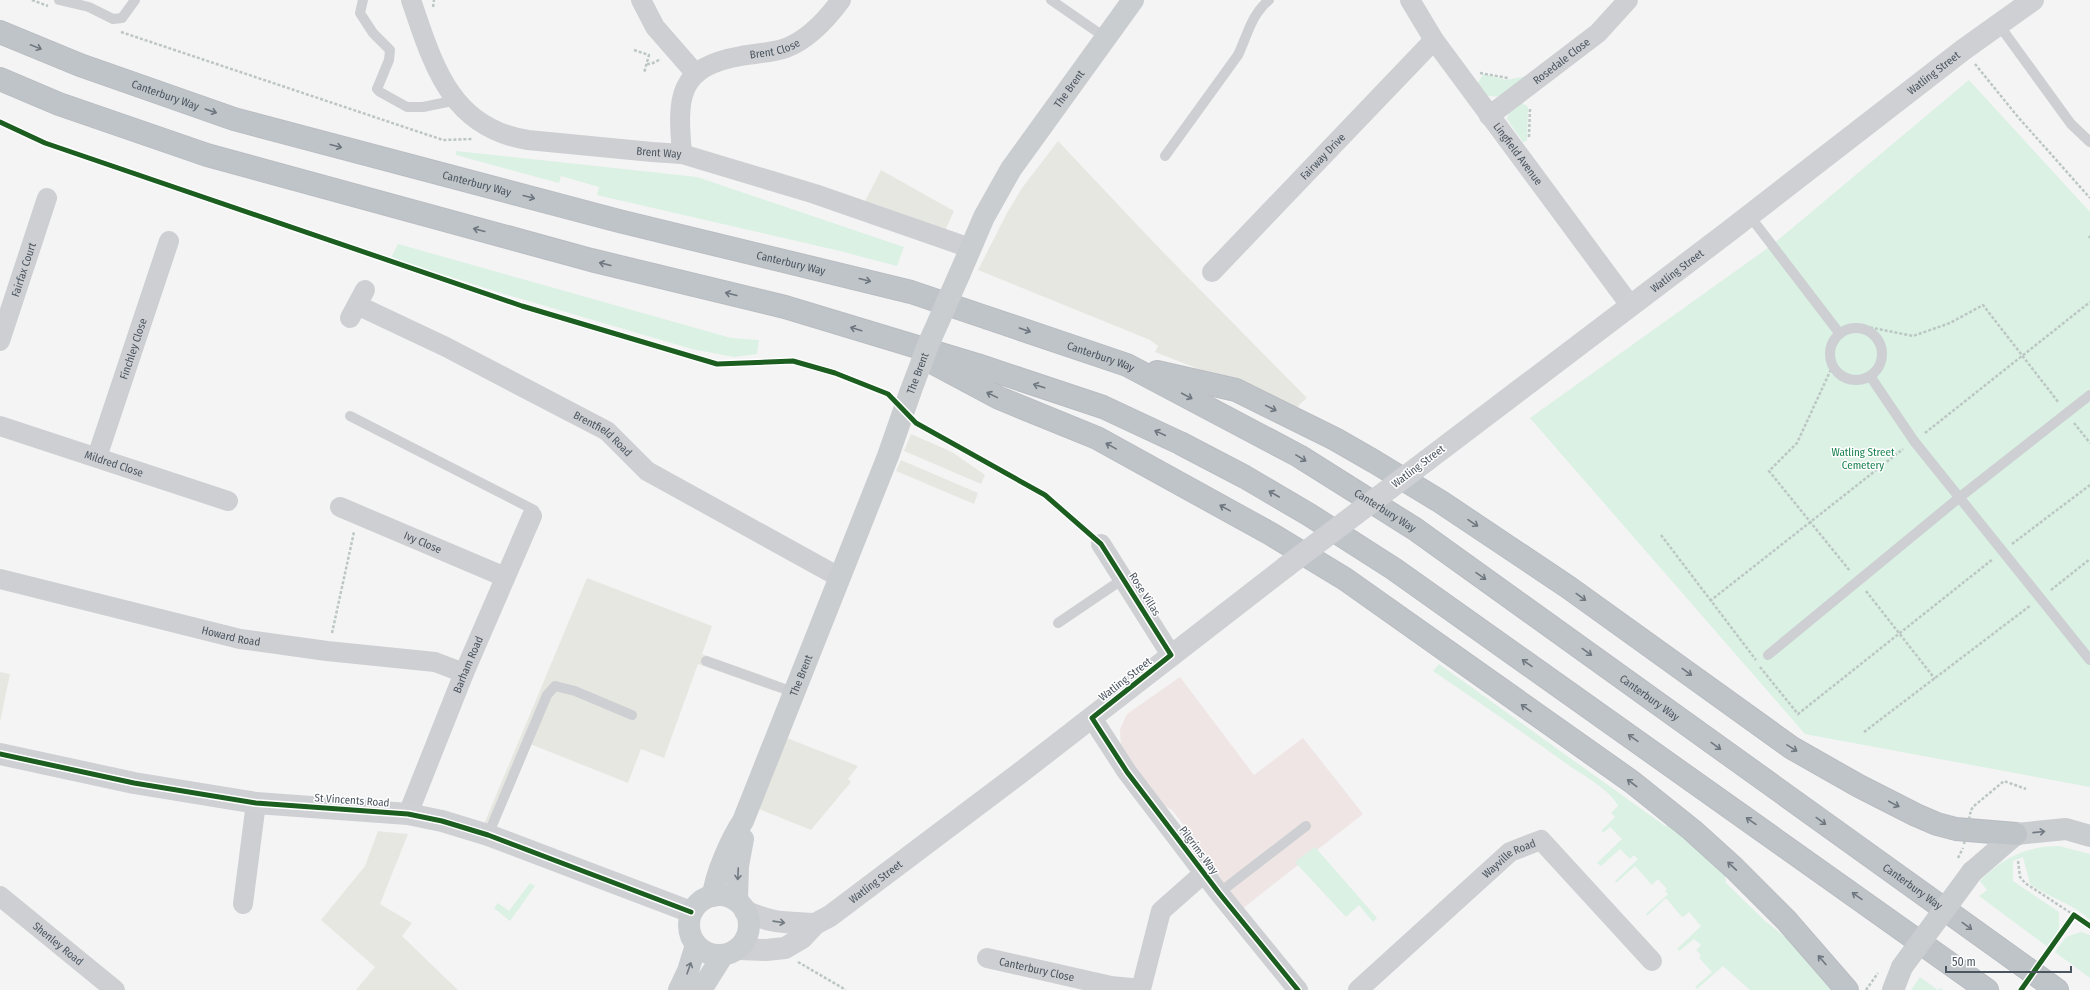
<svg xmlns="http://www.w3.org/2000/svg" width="2090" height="990" font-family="'Fira Sans Condensed',sans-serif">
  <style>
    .commercial { fill: #e7e7e2 }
    .medical { fill: #eee5e4 }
    .green { fill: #daf1e4 }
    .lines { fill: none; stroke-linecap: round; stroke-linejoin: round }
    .highway-casing { stroke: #b9bdc2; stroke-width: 24 }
    .path { stroke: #bcc7c4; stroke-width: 2.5; stroke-dasharray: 3 2; stroke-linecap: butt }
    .lane { stroke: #cdcfd2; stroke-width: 10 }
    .street { stroke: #cdcfd2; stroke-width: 20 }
    .secondary { stroke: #ced0d3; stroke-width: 22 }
    .primary { stroke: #cacdd0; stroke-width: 22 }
    .highway { stroke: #bfc4c8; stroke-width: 22 }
    .path-bridge { stroke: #bcc7c4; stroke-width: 2.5; stroke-dasharray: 3 2; stroke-linecap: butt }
    .secondary-bridge { stroke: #ced0d3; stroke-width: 22 }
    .primary-bridge { stroke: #cacdd0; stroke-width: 22 }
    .cycleway-casing { stroke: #fff; stroke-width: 8 }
    .cycleway { stroke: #1b5e20; stroke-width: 5 }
    .oneway { stroke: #6e767f }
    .oneway2 { stroke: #717982 }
    .oneway3 { stroke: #727a82 }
    .labels { text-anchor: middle; stroke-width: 3; stroke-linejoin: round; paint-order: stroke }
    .street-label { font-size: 11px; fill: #4b5560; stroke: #fff }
    .park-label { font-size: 11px; fill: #1b8251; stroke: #fff }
  </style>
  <rect width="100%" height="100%" fill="#f4f4f4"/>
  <path class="commercial" d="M1058,141l102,108 147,149 -7,6 -4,7 -95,-41 -46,-18 3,-6 -8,-6 -172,-70 29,-57 15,-25z
    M881,170l73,41 -10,22 -82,-26z
    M911,434l41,18 33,23 -4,9 -77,-33z
    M901,460l77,33 -4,11 -78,-33z
    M587,578l125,48 -10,28 76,27 -4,10 -76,-27 -34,94 -23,-9 -13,34 -98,-39 -34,84 -12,-4z
    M0,672l10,2 -10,48z
    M787,738l71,28 -10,13 3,3 -40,48 -52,-21z
    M378,831l30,3 -28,70 32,19 -10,13 56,54h-102l19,-23 -54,-47 44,-54z"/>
  <path class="medical" d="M1180,677l74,98 49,-37 60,76 -121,95 -46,-61 -2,-10 -22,-28 -14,-8 -37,-54 -1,-19 7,-15z"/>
  <path class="green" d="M1483,74l23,6 22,-4 -27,21 -13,-1 -10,-13z
    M1969,80l121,132v575l-285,-53 -275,-316 242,-173z
    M1522,103l6,4 -1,34 -4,1 -16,-23 2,-7z
    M456,151l241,26 207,70 -7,19 -57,-15 -243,-56 2,-8 -38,-11 -2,7 -103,-28z
    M398,244l333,94 28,2 -2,14 -23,3 -42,-8 -191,-56 -110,-35z
    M1439,664l226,162 3,-1 57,49 1,9 38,37 31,25 39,45h-84l-27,-24 -26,23 -2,-2 17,-15 -13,-14 2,-3 -5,-5 5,-5 -7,-6 -15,12 -2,-2 24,-23 -12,-14 -6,5 -2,-1 -15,-18 -19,18 -1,-2 22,-20 -3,-3 2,-2 -9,-10 -6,6 -17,-19 -19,17 -1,-2 23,-22 -4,-4 -4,4 -10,-10 -19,17 -4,-3 25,-24 -12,-12 -6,5 -3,-1 14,-14 -4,-4 7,-7c-7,-16 -39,-33 -54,-44 -43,-31 -87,-61 -131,-91z
    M2059,846l31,8v66c-17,-17 -41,-22 -60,-36l-7,-27 -10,4v20l46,31v19l-11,16 -69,-51 8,-6 -7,-9c22,-23 47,-35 79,-35z
    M1315,847l62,71 -4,4 -14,-17 -13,12 -51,-55z
    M530,883l5,3 -25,35 -16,-13 4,-5 11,8z
    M2081,932l9,3v43l-35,-26 11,-15z
    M1920,977l18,13 2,-2 3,2h-32z"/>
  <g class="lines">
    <g class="highway-casing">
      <g id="highway">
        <path id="s20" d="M0,32l80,33 154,54 385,102 292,71 216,73 172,91 116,73 642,461"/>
        <path d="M0,79l59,25 148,51 384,105 194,47 192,58 126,42 77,36 65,34 63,37 86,55 593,421"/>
        <path d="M926,359l73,39 98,40 174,96 74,45 287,203 60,48 42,38 53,53 60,69"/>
        <path d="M1157,372l79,18 99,49 40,23 66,40 127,85 224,161 67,38 57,29 21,9 19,5 60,5"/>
      </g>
    </g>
    <path class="path" d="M32,0l16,6
      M433,7l1,-7
      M121,32l322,108 29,-1
      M634,50l15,5 -5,18
      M647,64h4l10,-5
      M1975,64l43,53 72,81
      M1480,73l28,5
      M1529,137l1,-29
      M2089,236l1,2
      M1855,328l13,-1 45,9 37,-13 33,-18 76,98
      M1833,365l-36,78 -28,28 81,100
      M2074,423l16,20
      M1925,433l165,-131
      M1661,535l95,125
      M2012,544l78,-59
      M2051,590l39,-31
      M1866,591l69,88
      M1710,601l193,-152
      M332,633l22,-101
      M1760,667l38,47 195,-155
      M1864,732l167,-127
      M1971,810l3,-4 30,-25 22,8
      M1958,858l5,-10
      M2018,861l2,16 5,6 49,32
      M798,962l48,28
      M1866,990l12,-17"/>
    <path class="lane" d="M59,0l30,7 24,12 9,-1 13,-18
      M363,0l-3,13 13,20 17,17 -1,10 -12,29 3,3 27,15h16l34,-7
      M1051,0l55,38
      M1999,25l72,99 19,18
      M1165,156l73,-101c10,-21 13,-40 31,-55
      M1749,215l91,119
      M1830 354a26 26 0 1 1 52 0a26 26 0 1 1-52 0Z
      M1870,376l44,65 176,219
      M350,416l184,94 -2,6
      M1058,623l65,-44
      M1768,655l192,-158 130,-102
      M706,661l87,31
      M488,835l59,-140 8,-9 20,5 57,24
      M1219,893l87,-67"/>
    <g class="street">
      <path id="s1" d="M411,0c22,64 39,128 117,140l124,12 30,2 133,40 155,54"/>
      <path d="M641,0l14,27 41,47"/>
      <path id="s2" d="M1410,0l24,40 196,265"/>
      <path id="s3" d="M1489,116l109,-83 30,-33"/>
      <path id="s4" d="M682,154c-5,-57 -5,-87 59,-98 15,-3 31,-3 45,-8 23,-9 41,-29 55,-48"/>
      <path id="s5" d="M1212,272l222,-232"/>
      <path id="s6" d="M357,305l89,42 161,84 40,40 192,106"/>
      <path d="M350,318l15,-28"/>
      <path id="s7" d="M0,341l47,-143"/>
      <path id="s8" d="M0,426l228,75"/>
      <path id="s9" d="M97,457l72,-216"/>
      <path id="s10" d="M340,507l165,70"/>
      <path d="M1101,544l70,111"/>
      <path id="s11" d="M0,579l240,60 87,12 108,11 29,11"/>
      <path d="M1092,718l35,54 92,121 79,97"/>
      <path id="s12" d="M408,814l56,-141 68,-157"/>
      <path id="s13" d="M0,896l115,94"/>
      <path d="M243,904l13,-101"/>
      <path id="s14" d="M987,958l124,28 30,3 20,-78 43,-38"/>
      <path id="s15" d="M1358,990l152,-138 31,-12 111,121"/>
    </g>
    <g class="secondary">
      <path id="s16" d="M1426,461l302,-229 235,-182 70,-50"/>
      <path d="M0,754l134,29 122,20 152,11 34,7 46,14 203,77"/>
      <path d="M745,911c28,13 40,11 70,13"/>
      <path id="s17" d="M738,949l28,1 19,-2 17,-10 13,-14 15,-8 190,-143 267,-207"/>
    </g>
    <g class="primary">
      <path id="s18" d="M960,273l24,-56 27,-48 122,-169"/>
      <path d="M1972,872l44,-38 50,-5 24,7"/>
      <circle cx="719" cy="925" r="30"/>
      <path id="s19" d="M713,896c2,-21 18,-57 30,-75l145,-365 22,-63"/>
      <path d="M737,901l1,-35 5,-27"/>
      <path d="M679,990l9,-19 8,-26"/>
      <path d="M701,990l22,-35"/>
      <path d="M1893,990l9,-23"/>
    </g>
    <use href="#highway" class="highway"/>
    <path class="path-bridge" d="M1964,844l7,-34"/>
    <path class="secondary-bridge" d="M1287,566l139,-105"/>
    <g class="primary-bridge">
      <path id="s21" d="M910,393l18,-48 32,-72"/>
      <path d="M1902,967l70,-95"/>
    </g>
    <g class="cycleway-casing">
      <path id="cycleway" d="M0,122l45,21 477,163 195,58 76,-3 42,12 53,21 28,29 129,72 56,49 70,111 -79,63 35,54 92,121 79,97
        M0,754l134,29 122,20 152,11 34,7 46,14 203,77
        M2021,990l53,-75 16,11"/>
    </g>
    <use href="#cycleway" class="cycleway"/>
  </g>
  <defs><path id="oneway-shaft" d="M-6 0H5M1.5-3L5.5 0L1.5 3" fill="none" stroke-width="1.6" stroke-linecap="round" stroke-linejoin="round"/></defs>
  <g class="oneway">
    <use href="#oneway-shaft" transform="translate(36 47) rotate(22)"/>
    <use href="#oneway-shaft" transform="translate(211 111) rotate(19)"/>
    <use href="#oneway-shaft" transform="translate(336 146) rotate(15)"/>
    <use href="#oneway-shaft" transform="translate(529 197) rotate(15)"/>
    <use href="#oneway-shaft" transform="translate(479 230) rotate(-165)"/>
    <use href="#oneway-shaft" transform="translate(605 264) rotate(-166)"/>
    <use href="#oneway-shaft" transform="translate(865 280) rotate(14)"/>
    <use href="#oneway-shaft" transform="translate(731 294) rotate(-166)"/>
    <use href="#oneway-shaft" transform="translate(856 329) rotate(-163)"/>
    <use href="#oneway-shaft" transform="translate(1025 330) rotate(19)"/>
    <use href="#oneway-shaft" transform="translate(1039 386) rotate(-162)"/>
    <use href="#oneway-shaft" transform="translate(992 395) rotate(-154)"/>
    <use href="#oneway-shaft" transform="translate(1187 396) rotate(28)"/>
    <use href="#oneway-shaft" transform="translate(1271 408) rotate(26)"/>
    <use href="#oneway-shaft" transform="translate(1160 433) rotate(-155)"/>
    <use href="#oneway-shaft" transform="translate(1111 446) rotate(-151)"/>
    <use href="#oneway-shaft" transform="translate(1301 458) rotate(31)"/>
    <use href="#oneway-shaft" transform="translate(1274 494) rotate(-150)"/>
    <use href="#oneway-shaft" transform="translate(1225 508) rotate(-151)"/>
    <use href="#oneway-shaft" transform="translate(1473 523) rotate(34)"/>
    <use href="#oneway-shaft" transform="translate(1481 576) rotate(35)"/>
    <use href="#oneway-shaft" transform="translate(1581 597) rotate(36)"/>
    <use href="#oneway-shaft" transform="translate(1587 652) rotate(36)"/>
    <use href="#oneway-shaft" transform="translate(1527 663) rotate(-145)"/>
    <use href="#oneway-shaft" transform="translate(1687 672) rotate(36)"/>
    <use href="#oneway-shaft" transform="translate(1526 708) rotate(-145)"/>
    <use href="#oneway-shaft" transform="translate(1633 738) rotate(-145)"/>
    <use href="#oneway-shaft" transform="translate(1716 746) rotate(36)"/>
    <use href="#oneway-shaft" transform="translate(1792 748) rotate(32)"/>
    <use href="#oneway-shaft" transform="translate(1632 783) rotate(-143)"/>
    <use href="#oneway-shaft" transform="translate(1894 804) rotate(28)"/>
    <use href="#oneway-shaft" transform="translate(1751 821) rotate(-145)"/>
    <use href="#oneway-shaft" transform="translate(1821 821) rotate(36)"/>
    <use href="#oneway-shaft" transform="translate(1732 866) rotate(-137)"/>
    <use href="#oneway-shaft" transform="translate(1857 896) rotate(-145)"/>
    <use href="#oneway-shaft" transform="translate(1967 926) rotate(36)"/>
    <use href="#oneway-shaft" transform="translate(1822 960) rotate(-131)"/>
  </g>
  <g class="oneway2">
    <use href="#oneway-shaft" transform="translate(2039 832) rotate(-6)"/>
    <use href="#oneway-shaft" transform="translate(738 874) rotate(93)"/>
    <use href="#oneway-shaft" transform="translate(689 968) rotate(-71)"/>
  </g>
  <use class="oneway3" href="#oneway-shaft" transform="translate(779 922) rotate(8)"/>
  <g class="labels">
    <g class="street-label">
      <text dy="4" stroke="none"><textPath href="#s4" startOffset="168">Brent Close</textPath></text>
      <text dy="4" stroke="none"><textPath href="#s3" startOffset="91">Rosedale Close</textPath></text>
      <text dy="4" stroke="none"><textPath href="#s16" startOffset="639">Watling Street</textPath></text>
      <text dy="4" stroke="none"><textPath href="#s18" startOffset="215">The Brent</textPath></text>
      <text dy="4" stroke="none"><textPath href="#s20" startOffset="177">Canterbury Way</textPath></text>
      <text dy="4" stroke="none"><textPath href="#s1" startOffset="326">Brent Way</textPath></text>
      <text dy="4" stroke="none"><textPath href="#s2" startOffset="188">Lingfield Avenue</textPath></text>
      <text dy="4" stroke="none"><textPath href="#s5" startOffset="160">Fairway Drive</textPath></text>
      <text dy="4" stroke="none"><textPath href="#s20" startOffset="501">Canterbury Way</textPath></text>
      <text dy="4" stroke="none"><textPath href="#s20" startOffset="825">Canterbury Way</textPath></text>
      <text dy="4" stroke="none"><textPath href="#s7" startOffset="75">Fairfax Court</textPath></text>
      <text dy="4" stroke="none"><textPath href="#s16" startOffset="315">Watling Street</textPath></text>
      <text dy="4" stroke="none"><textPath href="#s9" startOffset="114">Finchley Close</textPath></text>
      <text dy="4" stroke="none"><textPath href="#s20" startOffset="1149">Canterbury Way</textPath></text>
      <text dy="4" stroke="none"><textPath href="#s21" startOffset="21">The Brent</textPath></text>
      <text dy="4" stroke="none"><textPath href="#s6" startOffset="278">Brentfield Road</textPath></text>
      <text dy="4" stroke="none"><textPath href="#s8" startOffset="120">Mildred Close</textPath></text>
      <text transform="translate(1418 466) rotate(-37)" y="4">Watling Street</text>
      <text dy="4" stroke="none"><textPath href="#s20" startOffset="1473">Canterbury Way</textPath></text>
      <text dy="4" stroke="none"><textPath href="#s10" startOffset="90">Ivy Close</textPath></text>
      <text transform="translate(1145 594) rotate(58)" y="4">Rose Villas</text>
      <text dy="4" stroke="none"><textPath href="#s11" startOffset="238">Howard Road</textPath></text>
      <text dy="4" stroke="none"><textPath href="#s12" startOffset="161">Barham Road</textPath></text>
      <text dy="4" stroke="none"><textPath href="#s19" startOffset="238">The Brent</textPath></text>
      <text transform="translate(1125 679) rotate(-38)" y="4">Watling Street</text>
      <text dy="4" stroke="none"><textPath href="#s20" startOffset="1797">Canterbury Way</textPath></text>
      <text transform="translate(352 800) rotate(4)" y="4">St Vincents Road</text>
      <text transform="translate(1199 850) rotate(53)" y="4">Pilgrims Way</text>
      <text dy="4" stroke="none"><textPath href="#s15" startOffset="201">Wayville Road</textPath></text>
      <text dy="4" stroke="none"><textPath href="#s17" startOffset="160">Watling Street</textPath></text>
      <text dy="4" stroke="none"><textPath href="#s20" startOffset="2121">Canterbury Way</textPath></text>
      <text dy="4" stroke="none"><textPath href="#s13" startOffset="75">Shenley Road</textPath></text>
      <text dy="4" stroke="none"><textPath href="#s14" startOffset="51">Canterbury Close</textPath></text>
    </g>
    <g class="park-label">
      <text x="1863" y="456">Watling Street<tspan x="1863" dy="13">Cemetery</tspan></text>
    </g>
  </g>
  <path d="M1946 966v6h125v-6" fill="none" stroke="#4b5560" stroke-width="2"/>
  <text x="1952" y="966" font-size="12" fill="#4b5560" stroke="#ffffff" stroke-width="3" paint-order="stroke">50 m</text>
</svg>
